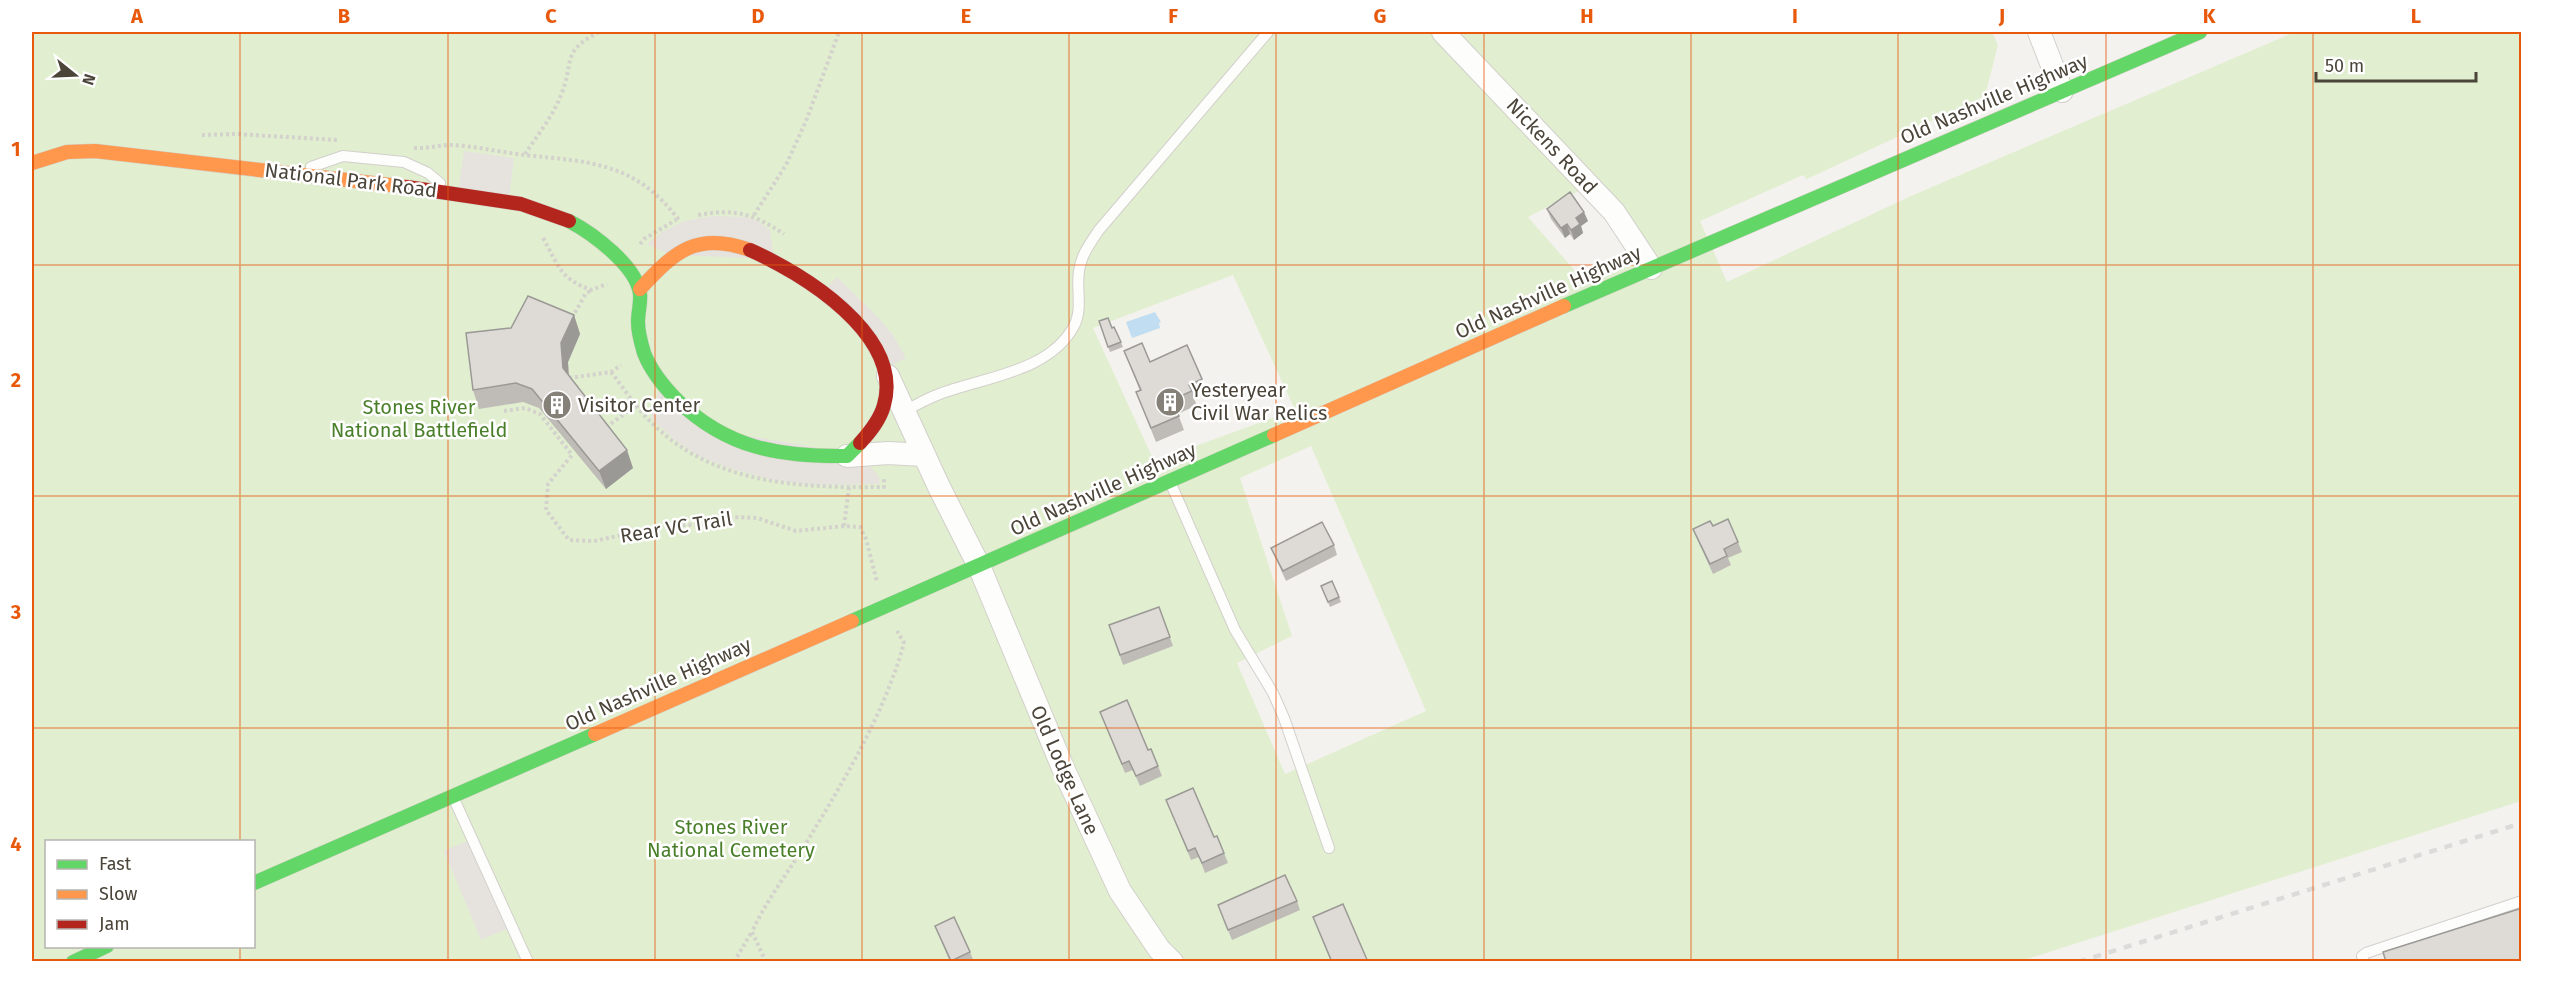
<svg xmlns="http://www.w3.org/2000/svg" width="2553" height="993" font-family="'Fira Sans',sans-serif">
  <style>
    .green { fill: #e1eecf; fill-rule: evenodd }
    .parking { fill: #e6e3df }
    .water { fill: #c0ddf1 }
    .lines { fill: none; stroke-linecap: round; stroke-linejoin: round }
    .lane-casing { stroke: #d2d0cb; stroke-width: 12 }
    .street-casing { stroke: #d2d0cb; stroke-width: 24 }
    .fast-casing { stroke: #d3cfc5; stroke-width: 15 }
    .slow-casing { stroke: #d3cfc5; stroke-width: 15 }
    .jam-casing { stroke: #d3cfc5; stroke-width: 15 }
    .path { stroke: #d3d2cc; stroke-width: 4; stroke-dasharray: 3 3; stroke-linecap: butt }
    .lane { stroke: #fdfdfc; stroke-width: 10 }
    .street { stroke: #fdfdfc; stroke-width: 22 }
    .fast { stroke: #63d668; stroke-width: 14 }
    .slow { stroke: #ff974d; stroke-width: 14 }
    .jam { stroke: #b3261e; stroke-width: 14 }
    .rail { stroke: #dbdbda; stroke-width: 4.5; stroke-dasharray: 8 8; stroke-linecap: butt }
    .wall { fill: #bfbcb8 }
    .shaded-wall { fill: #9b9996 }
    .building { fill: #dedbd6; stroke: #9b9996; stroke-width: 1.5 }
    .grid { fill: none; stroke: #e8590c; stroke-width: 1.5; stroke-opacity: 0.55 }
    .labels { text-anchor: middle; stroke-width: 5; stroke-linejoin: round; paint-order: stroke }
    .street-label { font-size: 20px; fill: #4b4439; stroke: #fff }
    .poi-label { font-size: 20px; fill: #4b4439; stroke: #fff; text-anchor: start }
    .park-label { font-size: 20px; fill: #4a7f2a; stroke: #fff }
    .neatline { fill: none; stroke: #e8590c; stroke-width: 2 }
    .grid-label { font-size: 20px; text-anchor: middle; font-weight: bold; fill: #e8590c }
  </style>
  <rect width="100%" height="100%" fill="#f4f2ee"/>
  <path class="green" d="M32,32h1960l6,13 -13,51 -178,83 -4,-4 -103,46 27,61 184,-86 384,-164h226v769l-500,160h-1989zM1579,191l55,61 -51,28 -55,-63zM1233,275l62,135 -141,51 -61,-133zM1311,446l115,265 -141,63 -48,-111 55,-27 -52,-158zM46,842h208v104h-208z"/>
  <path class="parking" d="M464,151l50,7 -5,41 -51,-6z
    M713,216l33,1 10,3 14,10 4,29 -104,-4 -23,-11 15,-12 22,-11z
    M837,277l38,37 18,21 13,23 -21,12 -62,-78z
    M661,382l52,48 148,25 18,22 1,7 -65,1 -42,-5 -44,-12 -32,-13 -22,-15 -24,-22z
    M472,839l40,88 -31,13 -37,-89z"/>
  <path class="water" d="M1155,312l6,10 -2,1 1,5 -28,10 -6,-16z"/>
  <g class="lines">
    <g class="lane-casing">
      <path id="lane" d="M311,167l32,-11 61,6 24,11 12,10
        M904,411c11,-5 22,-12 33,-16 45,-18 112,-22 137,-69 9,-17 2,-38 5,-55 2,-16 12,-29 20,-41l169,-198
        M1171,484l64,146 38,63 11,25 45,130
        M454,799l74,163
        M2364,962l-2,-6 4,-3 156,-52"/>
    </g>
    <g class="street-casing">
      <path id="street" d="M1443,32l171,180 37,56
        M2039,32l23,59
        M888,376l51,111 40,79 84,202 57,123 39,58 13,13
        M847,456l41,-3 36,2"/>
    </g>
    <g class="fast-casing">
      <path id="fast" d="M569,221c23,12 68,45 71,73 1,9 -2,18 -2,28 0,10 3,21 6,31 7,18 21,35 34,48 50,48 103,56 169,55l13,-13
        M1564,306l636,-274
        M852,621l422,-186
        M254,883l341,-149
        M73,962l34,-16"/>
    </g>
    <g class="slow-casing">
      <path id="slow" d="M32,163l35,-11 28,-1 312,36
        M640,289c35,-38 57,-58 110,-39
        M1274,435l290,-129
        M595,734l257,-113"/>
    </g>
    <g class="jam-casing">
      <path id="jam" d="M407,187l114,17 48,17
        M750,250c52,23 154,85 134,155 -4,15 -14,27 -24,38"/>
    </g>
    <path class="path" d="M202,135l34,-1 102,6
      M414,148c12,1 24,-3 37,-3 24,1 49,7 73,10 67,7 111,7 155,65
      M525,154c12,-18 28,-38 36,-59 14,-34 -1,-43 38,-63
      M698,215c38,-7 55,-1 86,19
      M754,215l32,-50 20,-44 33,-89
      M543,238c16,28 16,40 48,52l16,-6
      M640,244l4,-5 32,-19
      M572,318l14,-25 5,-2
      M611,372c12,15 23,33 37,47 62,66 152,69 236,68v-8
      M569,378l42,-6 10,-7
      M504,411l21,-3 15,6 32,41 -24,29 -2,26 23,30 25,1 71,-15 46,-2 21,-7 25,1 39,13 48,-5 16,1 6,12 11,43
      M606,427l31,-22
      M844,526l5,-39
      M734,962l17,-29
      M766,962l-14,-30c14,-31 35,-58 53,-87 38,-63 79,-130 99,-202l-7,-12"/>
    <use href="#lane" class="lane"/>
    <use href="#street" class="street"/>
    <use href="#fast" class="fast"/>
    <use href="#slow" class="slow"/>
    <use href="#jam" class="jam"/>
    <path class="rail" d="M2078,962l444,-139"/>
  </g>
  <path class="wall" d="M1547,209l41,12 -7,5 2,7 -9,7 -4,-6 -5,4 -14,-19z
    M574,315l6,19 -12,28 1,13 64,93 -27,21 -67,-81 -16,-6 -44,7 -6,-19 38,-62z
    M1099,321l13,7 2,-1 9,20 -13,5z
    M1124,351l26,11 52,17 5,14 -13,6 3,6 -19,9 6,16 -28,12 -20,-50 4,-1z
    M1713,526l25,16 4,10 -14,6 3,7 -18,9 -16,-35 -4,-10z
    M1334,545l3,10 -51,26 -11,-24 -4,-9z
    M1321,586l18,11 2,5 -11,5z
    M1159,607l14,39 -50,19 -14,-40z
    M1100,712l48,38 10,16 4,10 -22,10 -7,-16 -8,3z
    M1166,800l48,37 10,16 4,10 -23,10 -6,-16 -8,3z
    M1297,901l3,9 -68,30 -14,-35z
    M1313,917l55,45h-37z
    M935,926l35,26 4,10h-24z"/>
  <path class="shaded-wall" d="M1584,212l4,9 -7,5 2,7 -9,7 -3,-10 5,-12z
    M1567,224l3,10 -5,4 -4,-10z
    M574,315l6,19 -12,28 1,24 -6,-18 -2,-25z
    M627,450l6,18 -27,21 -7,-18z"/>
  <path class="building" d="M1570,192l14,20 -8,6 4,6 -9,6 -4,-6 -6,4 -14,-19z
    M528,296l46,19 -13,28 2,25 64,82 -28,21 -67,-82 -16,-6 -43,7 -7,-57 45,-5z
    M1108,318l4,10 2,-1 7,15 -13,5 -9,-26z
    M1142,343l8,19 37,-17 15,34 -13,6 3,6 -20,9 7,16 -28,12 -15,-36 5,-2 -17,-39z
    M1728,519l10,23 -14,7 3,7 -17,8 -17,-35 17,-8 3,5z
    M1322,522l12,23 -51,26 -12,-23z
    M1332,581l7,16 -11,5 -7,-16z
    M1159,607l11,30 -50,18 -11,-30z
    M1127,700l21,50 3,-1 7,17 -22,10 -7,-15 -7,3 -22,-52z
    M1193,788l21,49 3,-1 7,17 -22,10 -7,-15 -7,3 -22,-51z
    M1285,875l12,26 -69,29 -10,-25z
    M1343,904l25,58h-36l-19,-45z
    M2522,908v54h-136l-3,-10z
    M954,917l16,35 -19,9 -16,-35z"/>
  <path class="grid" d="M240,32v810M448,32v930M655,32v930M862,32v930M1069,32v930M1276,32v930M1484,32v930M1691,32v930M1898,32v930M2106,32v930M2313,32v930M32,265h2490M32,496h2490M32,728h2490M240,946v16"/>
  <defs>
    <g id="building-disc" transform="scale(1.5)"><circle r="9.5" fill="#868178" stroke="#fff"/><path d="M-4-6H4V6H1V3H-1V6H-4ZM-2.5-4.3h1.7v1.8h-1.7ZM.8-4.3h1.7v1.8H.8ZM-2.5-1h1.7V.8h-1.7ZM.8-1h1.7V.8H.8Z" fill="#fff"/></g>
  </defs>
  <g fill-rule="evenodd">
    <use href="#building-disc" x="1170" y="402"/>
    <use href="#building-disc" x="557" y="405"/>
  </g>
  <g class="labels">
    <g class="street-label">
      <text transform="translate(1994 99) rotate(-23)" y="7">Old Nashville Highway</text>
      <text transform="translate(1552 146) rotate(47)" y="7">Nickens Road</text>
      <text transform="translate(351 180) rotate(7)" y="7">National Park Road</text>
      <text transform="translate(1548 292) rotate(-24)" y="7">Old Nashville Highway</text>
      <text transform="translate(1103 489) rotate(-24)" y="7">Old Nashville Highway</text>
      <text transform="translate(676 527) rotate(-9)" y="7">Rear VC Trail</text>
      <text transform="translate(658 684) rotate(-24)" y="7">Old Nashville Highway</text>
      <text transform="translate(1065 770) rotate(66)" y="7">Old Lodge Lane</text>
    </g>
    <g class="poi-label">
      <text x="1191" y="397">Yesteryear<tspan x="1191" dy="23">Civil War Relics</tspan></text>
      <text x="578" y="412">Visitor Center</text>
    </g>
    <g class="park-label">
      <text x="419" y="414">Stones River<tspan x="419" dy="23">National Battlefield</tspan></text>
      <text x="731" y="834">Stones River<tspan x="731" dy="23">National Cemetery</tspan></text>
    </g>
  </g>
  <rect width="2553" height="993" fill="none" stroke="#ffffff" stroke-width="66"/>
  <rect x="45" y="840" width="210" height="108" fill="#ffffff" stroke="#b7b4b0" stroke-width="1.5"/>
  <rect x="57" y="860" width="30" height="9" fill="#63d668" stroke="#b7b4b0" stroke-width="1.5"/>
  <text x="99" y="870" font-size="18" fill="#4b4439">Fast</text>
  <rect x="57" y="890" width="30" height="9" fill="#ff974d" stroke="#b7b4b0" stroke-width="1.5"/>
  <text x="99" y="900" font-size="18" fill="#4b4439">Slow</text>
  <rect x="57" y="920" width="30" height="9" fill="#b3261e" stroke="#b7b4b0" stroke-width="1.5"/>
  <text x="99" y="930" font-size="18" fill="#4b4439">Jam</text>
  <g transform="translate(75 75) rotate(108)" stroke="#ffffff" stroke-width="4.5" paint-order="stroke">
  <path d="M0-4.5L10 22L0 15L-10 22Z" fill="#4b4439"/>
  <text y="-9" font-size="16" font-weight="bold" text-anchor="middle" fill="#4b4439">N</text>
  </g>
  <path d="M2316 72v9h160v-9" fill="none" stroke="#4b4439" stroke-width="3"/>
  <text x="2325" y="72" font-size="18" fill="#4b4439" stroke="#ffffff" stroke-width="4.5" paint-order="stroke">50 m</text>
  <rect x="33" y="33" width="2487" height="927" class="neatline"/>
  <g class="grid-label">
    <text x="137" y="23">A</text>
    <text x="344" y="23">B</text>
    <text x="551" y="23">C</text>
    <text x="758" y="23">D</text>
    <text x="966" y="23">E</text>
    <text x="1173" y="23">F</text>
    <text x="1380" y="23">G</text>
    <text x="1587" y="23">H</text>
    <text x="1795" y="23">I</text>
    <text x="2002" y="23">J</text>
    <text x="2209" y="23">K</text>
    <text x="2416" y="23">L</text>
    <text x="16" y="156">1</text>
    <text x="16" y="387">2</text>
    <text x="16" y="619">3</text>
    <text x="16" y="851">4</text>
  </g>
</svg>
